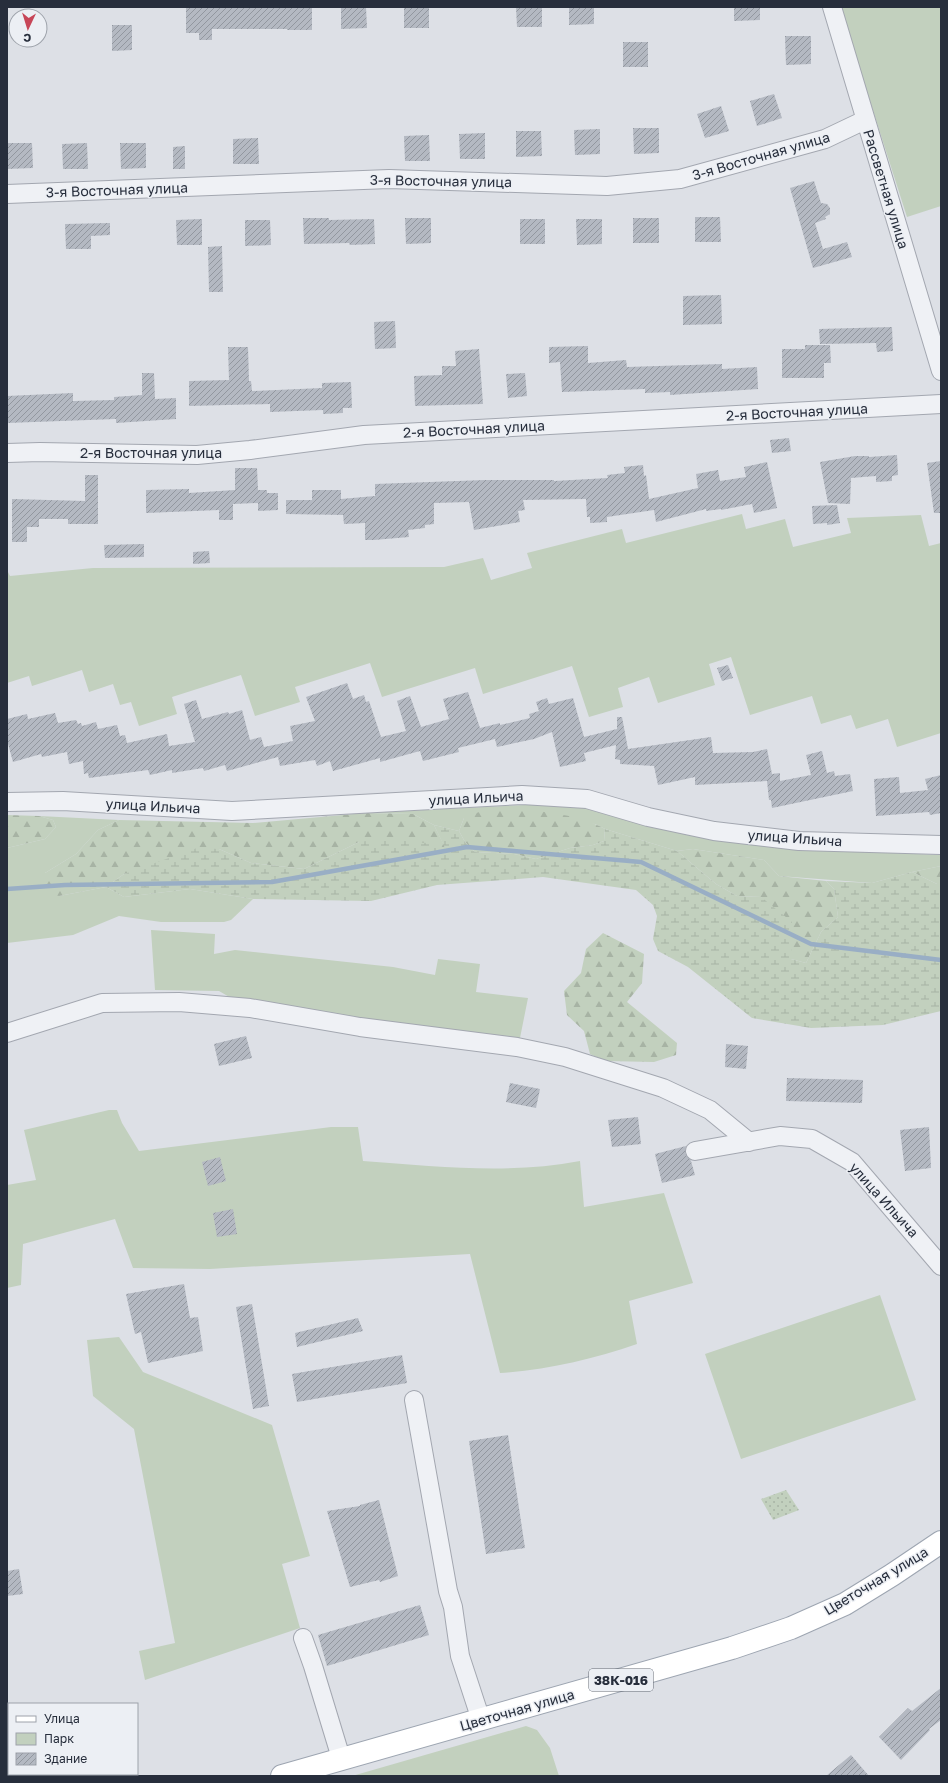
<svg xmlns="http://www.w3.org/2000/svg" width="948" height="1783" font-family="'Golos Text',sans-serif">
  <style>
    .green { fill: #c2d0be }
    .forest { fill: url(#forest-firs) }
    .wetland { fill: url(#wetland-marsh) }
    .park { fill: url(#park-dots) }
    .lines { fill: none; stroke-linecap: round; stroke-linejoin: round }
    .stream { stroke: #99aec5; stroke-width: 4.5 }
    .building { fill: url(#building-hatch) }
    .minor-casing { stroke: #a3a7b0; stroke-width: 20 }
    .major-casing { stroke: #9da5b1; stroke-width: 24 }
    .minor { stroke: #eff1f5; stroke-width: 18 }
    .major { stroke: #fff; stroke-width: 22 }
    .labels { text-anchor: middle; stroke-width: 3; stroke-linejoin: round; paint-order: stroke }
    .shield { fill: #eceff4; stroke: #626873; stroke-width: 1 }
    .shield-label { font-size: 13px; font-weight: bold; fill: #272e3c }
    .street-label { font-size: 14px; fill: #272e3c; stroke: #eceff4 }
  </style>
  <defs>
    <pattern id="forest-firs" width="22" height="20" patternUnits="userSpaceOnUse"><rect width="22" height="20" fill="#c2d0be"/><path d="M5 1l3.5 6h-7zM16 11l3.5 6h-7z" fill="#a7b3a4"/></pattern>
    <pattern id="wetland-marsh" width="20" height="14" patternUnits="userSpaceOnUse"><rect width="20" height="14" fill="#c2d0be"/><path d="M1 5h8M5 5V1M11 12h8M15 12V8" fill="none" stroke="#a7b3a4"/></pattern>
    <pattern id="park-dots" width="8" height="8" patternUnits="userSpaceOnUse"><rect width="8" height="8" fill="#c2d0be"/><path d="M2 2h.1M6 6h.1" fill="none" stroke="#a7b3a4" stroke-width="1.8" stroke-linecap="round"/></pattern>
    <pattern id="building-hatch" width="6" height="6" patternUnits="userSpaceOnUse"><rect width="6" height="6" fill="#b4b9c2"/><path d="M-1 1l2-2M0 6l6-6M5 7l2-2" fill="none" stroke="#92979f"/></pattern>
  </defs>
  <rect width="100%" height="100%" fill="#dde0e6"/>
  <path class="green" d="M840,7h101v199l-34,11z
    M742,514l4,15 39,-10 8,28 58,-14 -4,-15 74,-3 8,31 12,-3v190l-44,14 -9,-28 -32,10 -5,-14 -30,9 -9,-28 -62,19 -19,-58 -22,7 6,21 -57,18 -9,-26 -31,11 5,19 -34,10 -17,-51 -89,28 -8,-26 -93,29 -12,-34 -75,24 5,15 -45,14 -14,-41 -69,22 5,17 -38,12 -8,-24 -11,3 -7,-21 -24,8 -7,-22 -50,16 -3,-10 -22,7v-113l3,6 83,-8 351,-1 39,-9 8,22 41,-12 -5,-15 95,-24 4,14z
    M545,804l55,5 197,40 144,6v11l-29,6 -40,11 -93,-7 -15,-16 -71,-11 -16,2 -72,-22 -10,-5 -131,-6 -5,13 -25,-6 -21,-11 -48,-1z
    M39,816l80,4 -21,10 -22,24 -31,19 14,23 47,-9 18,10 66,-8 63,10 -22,21 -7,2h-63l-42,-6 -46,19 -66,8v-95l38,-9 11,-12 -3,-7z
    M151,930l64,4 -1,20 21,-4 158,17 42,8 3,-16 42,5 -4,28 52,6 -8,40 -158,-11 -124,-25 -19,-11 -64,-1z
    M109,1110h8l5,13 17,28 192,-24h27l5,34c73,5 144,14 217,0l4,46 80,-14 29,90 -64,18 8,43c-44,15 -90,26 -137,29l-30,-119 -260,15 -77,-1 -18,-49 -92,25 -2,41 -14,3v-103l29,-5 -12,-50z
    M880,1295l36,105 -175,59 -36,-105z
    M119,1337l24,35 129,53 38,131 -28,8 18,64 -155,52 -6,-29 36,-8 -41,-214 -41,-33 -6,-56z
    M526,1726l11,4 13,18 9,28h-207z"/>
  <path class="forest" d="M516,808c31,5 62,6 89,21l-1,12 -11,4 -23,3 -34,11 -22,-5 -39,-2 -10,-10 -6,-11 5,-13 15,-6z
    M365,813l48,1 21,11 13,26 -88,-9 -55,27 -53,-6 -32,-14 -95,25 -18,13 -47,9 -8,-2 -8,-13 2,-8 31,-19 22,-24 21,-10 134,3z
    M7,815l32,1 14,4 3,7 -11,12 -38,9z
    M693,849l71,11 15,16 47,5 8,8 4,28 -17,15 -15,31 -15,-4 -30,-62 -24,-1 -21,-12 -39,-33z
    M941,866v18h-4l-25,-12z
    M603,933l41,21 -2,29 -15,19 50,41 -1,12 -22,7 -49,-1 -15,-7 -6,-23 -17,-16 -3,-24 17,-18 5,-24z"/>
  <path class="wetland" d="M434,825l25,6 6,11 10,10 39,2 22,5 34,-11 23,-3 11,-4 1,-12 72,22 39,33 21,12 24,1 31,25 -1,37 15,4 15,-31 17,-15 -4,-28 -8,-8 46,2 40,-11 25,12h4v127l-58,14 -72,3 -59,-10 -64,-51 -30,-16 -5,-12 4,-23 -4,-11 -17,-15 -93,-13 -106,8 -66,16 -118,-2 -63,-10 -66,8 -18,-10 18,-13 73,-26 22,1 32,14 53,6 55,-27 23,-3 56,5 8,6z"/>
  <path class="park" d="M786,1490l13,20 -26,10 -12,-21z"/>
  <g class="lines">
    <path class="stream" d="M7,889l58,-4 207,-3 195,-35 174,15 170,82 130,16"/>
  </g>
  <path class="building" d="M186,7h126v23h-25v-1h-75v11h-13v-7h-13z
    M341,7h25l1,21 -26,1z
    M404,7h25v21h-25z
    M516,7h26v20h-25z
    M569,7h25v17l-25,1z
    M734,7h26v13l-26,1z
    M112,25h20v25l-20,1z
    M785,36h26v28l-25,1z
    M623,42h25v25h-25z
    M774,94l8,24 -25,8 -7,-25z
    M721,106l8,25 -24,7 -8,-24z
    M633,128h26v25l-25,1z
    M600,129v25l-25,1 -1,-25z
    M516,131h25l1,25 -26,1z
    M485,133v26h-25l-1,-25z
    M429,135l1,26h-25l-1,-25z
    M258,138l1,26h-26v-25z
    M7,143h25l1,25 -26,1z
    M87,143l1,26h-25l-1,-25z
    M120,143h26v25l-25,1z
    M185,146v23h-12v-22z
    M814,181l7,22 6,1 3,4v6l-5,3 1,2 -11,4 8,26 24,-7 5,15 -39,11 -23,-80z
    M695,217h25l1,25h-26z
    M303,218h26v2l45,-1 1,25 -25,1 -1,-2 -45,1z
    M405,218h26v25l-25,1z
    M633,218h26v25h-26z
    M202,219v26h-25l-1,-25z
    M520,219h25v25h-25z
    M576,219h26v25l-25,1z
    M245,220h25l1,25 -26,1z
    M110,223v12l-19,1v13h-25l-1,-25z
    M222,246l1,46h-14l-1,-45z
    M721,295l1,29 -39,1v-29z
    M395,321l1,27 -21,1 -1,-27z
    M892,327l1,24 -16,1 -1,-9 -56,1 -1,-15z
    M805,345h25l1,18h-7v15h-42v-29h23z
    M588,346v17l38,-3 1,7 95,-3v5l35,-2 1,22 -88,6v-3l-25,1v-4l-83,3 -2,-30 -11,1v-16z
    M228,347h20l1,34h2l1,10 70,-3v-5l29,-1 1,26h-9v5l-20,1v-4l-53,2v-8l-81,2v-25l40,-1z
    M479,349l4,55 -68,2 -1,-30 28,-1v-9h14l-1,-15z
    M142,373h12l1,26 21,-1v21l-60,4v-4l-109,4v-27l66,-3v8l41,-1v-3l28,-2z
    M525,373l2,23 -19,2 -2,-24z
    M789,438l2,13 -19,2 -2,-13z
    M897,455l1,20 -6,1v5l-16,1v-6l-25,2 -1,26 -22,-1 -8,-41 35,-6h14v1z
    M941,461v52h-7l-7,-50z
    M767,462l10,46 -23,5 -2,-9 -31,6v-1l-15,2v-2l-50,13 -2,-12 -47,7v5l-17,1v-6h-3l-1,-18 -63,1 2,10 -7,1 2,11 -46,8 -5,-28 -35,1v21l-9,1v3l-17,2 1,7 -35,3h-9v-17l-21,1 -1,-9 -57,-1v-14h26v-10h29v9l34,-3v-12l110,-4h69v1l54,-3 -1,-3 18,-2 -1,-6 19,-2 1,11 2,-1 3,24 49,-11 -2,-14 22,-4 2,11 26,-4 -2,-10z
    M235,468h22l1,22h9v3h11v17l-20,1v-8l-25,1v16h-14v-10l-73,3v-23l43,-1v4l46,-3z
    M85,475h13v49h-30v-5h-29v8h-12v15h-15v-43l73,2z
    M837,505l3,18 -13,2v-2l-14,1 -1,-18z
    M144,544v13l-39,1 -1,-13z
    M209,551l1,12 -17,1v-12z
    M728,665l5,13 -11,3 -5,-13z
    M347,683l6,16 11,-4 2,7 3,-1 12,36 25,-6 -9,-30 13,-5 11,31 28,-8 -6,-20 25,-7 12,36 20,-5v2l30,-7 -1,-4 10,-3 -3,-9 11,-4 2,6 24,-6 11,39 33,-8v-12h5l6,32 83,-12 2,16 40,-1 14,-3 5,25 8,-1v8l31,-6 -5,-20 16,-4 5,22 7,-2 1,5 15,-2 3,17 -81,17 -1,-8h-2l-2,-19 -72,4v-8l-37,8 -4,-19 -34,-2v-4l-5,-1 1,-14 -32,8 2,8 -26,6 -8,-35 -18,7 -37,8 -2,-8 -37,9 1,4 -36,9 -3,-10 -40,11v-4l-47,13 -3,-10 -13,5 -2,-6 -35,6 -2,-9 -51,14 -2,-6 -21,6 -1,-3 -31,5v-3l-22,5 -2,-5 -59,8 -1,-5 -4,1 -1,-13 -14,3 -2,-12 -25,5 -1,-3 -28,8 -6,-22v-21l20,-5 1,5 27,-6 3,10 18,-3 2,4 3,-1 1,3 14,-4 2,7 19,-4 3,11 5,-1 2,8 40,-9 2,12 26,-4 -11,-38 12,-4 6,19 26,-7 1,2 13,-4 8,30 11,-3 3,10 29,-6 -3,-15 25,-5 -9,-24z
    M941,775v38l-11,2 -1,-3 -53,4 -2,-37 25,-2 1,16 28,-3 -3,-11z
    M246,1036l6,22 -33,8 -5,-22z
    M726,1044l22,2 -2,23 -21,-2z
    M787,1078l76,2 -1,23 -76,-2z
    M510,1083l30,6 -4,19 -30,-6z
    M638,1117l3,27 -29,3 -4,-27z
    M929,1127l2,41 -26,3 -5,-41z
    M686,1146l-1,7 6,8 4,14 -33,8 -7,-29z
    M220,1157l6,24 -18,5 -6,-24z
    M233,1209l4,25 -20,3 -4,-24z
    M184,1284l6,34 8,-1 5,34 -55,12 -7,-31 -6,2 -9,-40z
    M252,1304l17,102 -16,3 -17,-102z
    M358,1318l5,13 -66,16 -2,-14z
    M402,1355l5,28 -110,19 -5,-28z
    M508,1435l17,113 -39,6 -17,-113z
    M379,1500l19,76 -18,6 -1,-2 -29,7 -23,-76 33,-5v-1z
    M19,1569l4,25 -16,2v-25z
    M420,1605l9,30 -102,31 -9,-31z
    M941,1688v32l-12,9 1,1 -29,30 -22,-23 29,-29 4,3z
    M851,1755l18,21h-43z"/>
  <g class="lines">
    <g class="minor-casing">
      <path id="minor" d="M832,7l109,364
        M7,194l382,-15 218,7 73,-7 145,-40 40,-19
        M7,453l33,-1 157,3 53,-5 114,-15 577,-31
        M7,802l56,-1 169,10 290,-16 65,4 61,18 66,14 85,10 142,4
        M7,1033l95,-30 77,-1 71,6 110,19 157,20 48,10 98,31 47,22 39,32
        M695,1151l85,-15 32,3 40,23 89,104
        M414,1400l34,191 5,16 7,49 21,64
        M303,1638l10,28 28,92"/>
    </g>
    <g class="major-casing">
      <path id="major" d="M282,1776l450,-128 59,-20 54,-24 47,-29 49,-33"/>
    </g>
    <use href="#minor" class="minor"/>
    <use href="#major" class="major"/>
  </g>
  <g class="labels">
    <rect class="shield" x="589" y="1669" width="64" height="22" rx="3"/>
    <g class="shield-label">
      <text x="621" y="1685">38К-016</text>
    </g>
    <g class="street-label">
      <text transform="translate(761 156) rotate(-16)" y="5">3-я Восточная улица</text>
      <text transform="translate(441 181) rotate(1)" y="5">3-я Восточная улица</text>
      <text transform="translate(886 189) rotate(73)" y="5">Рассветная улица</text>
      <text transform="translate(117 190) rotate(-2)" y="5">3-я Восточная улица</text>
      <text transform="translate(797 412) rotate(-3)" y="5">2-я Восточная улица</text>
      <text transform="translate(474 429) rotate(-3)" y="5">2-я Восточная улица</text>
      <text x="151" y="458">2-я Восточная улица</text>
      <text transform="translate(476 798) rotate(-3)" y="5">улица Ильича</text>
      <text transform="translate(153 806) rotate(3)" y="5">улица Ильича</text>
      <text transform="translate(795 838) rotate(4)" y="5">улица Ильича</text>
      <text transform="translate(884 1200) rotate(48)" y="5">улица Ильича</text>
      <text transform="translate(876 1581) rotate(-31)" y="5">Цветочная улица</text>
      <text transform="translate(517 1710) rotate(-16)" y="5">Цветочная улица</text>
    </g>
  </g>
  <rect width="948" height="1783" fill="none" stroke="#272e3c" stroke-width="16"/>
  <rect x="8" y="1703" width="130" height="72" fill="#eceff4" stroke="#9da2aa"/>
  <rect x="16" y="1716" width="20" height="6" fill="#ffffff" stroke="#9da2aa"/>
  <text x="44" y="1723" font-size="12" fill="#272e3c">Улица</text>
  <rect x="16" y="1733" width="20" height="12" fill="#c2d0be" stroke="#9da2aa"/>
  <text x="44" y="1743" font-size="12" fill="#272e3c">Парк</text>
  <rect x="16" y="1753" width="20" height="12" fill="url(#building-hatch)" stroke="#9da2aa"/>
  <text x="44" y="1763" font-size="12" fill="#272e3c">Здание</text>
  <g transform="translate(28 28) rotate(184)"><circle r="19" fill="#eceff4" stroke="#9da2aa"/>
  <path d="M0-3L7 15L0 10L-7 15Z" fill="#c74658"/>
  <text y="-6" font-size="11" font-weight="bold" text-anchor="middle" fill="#272e3c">С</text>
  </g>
</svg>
